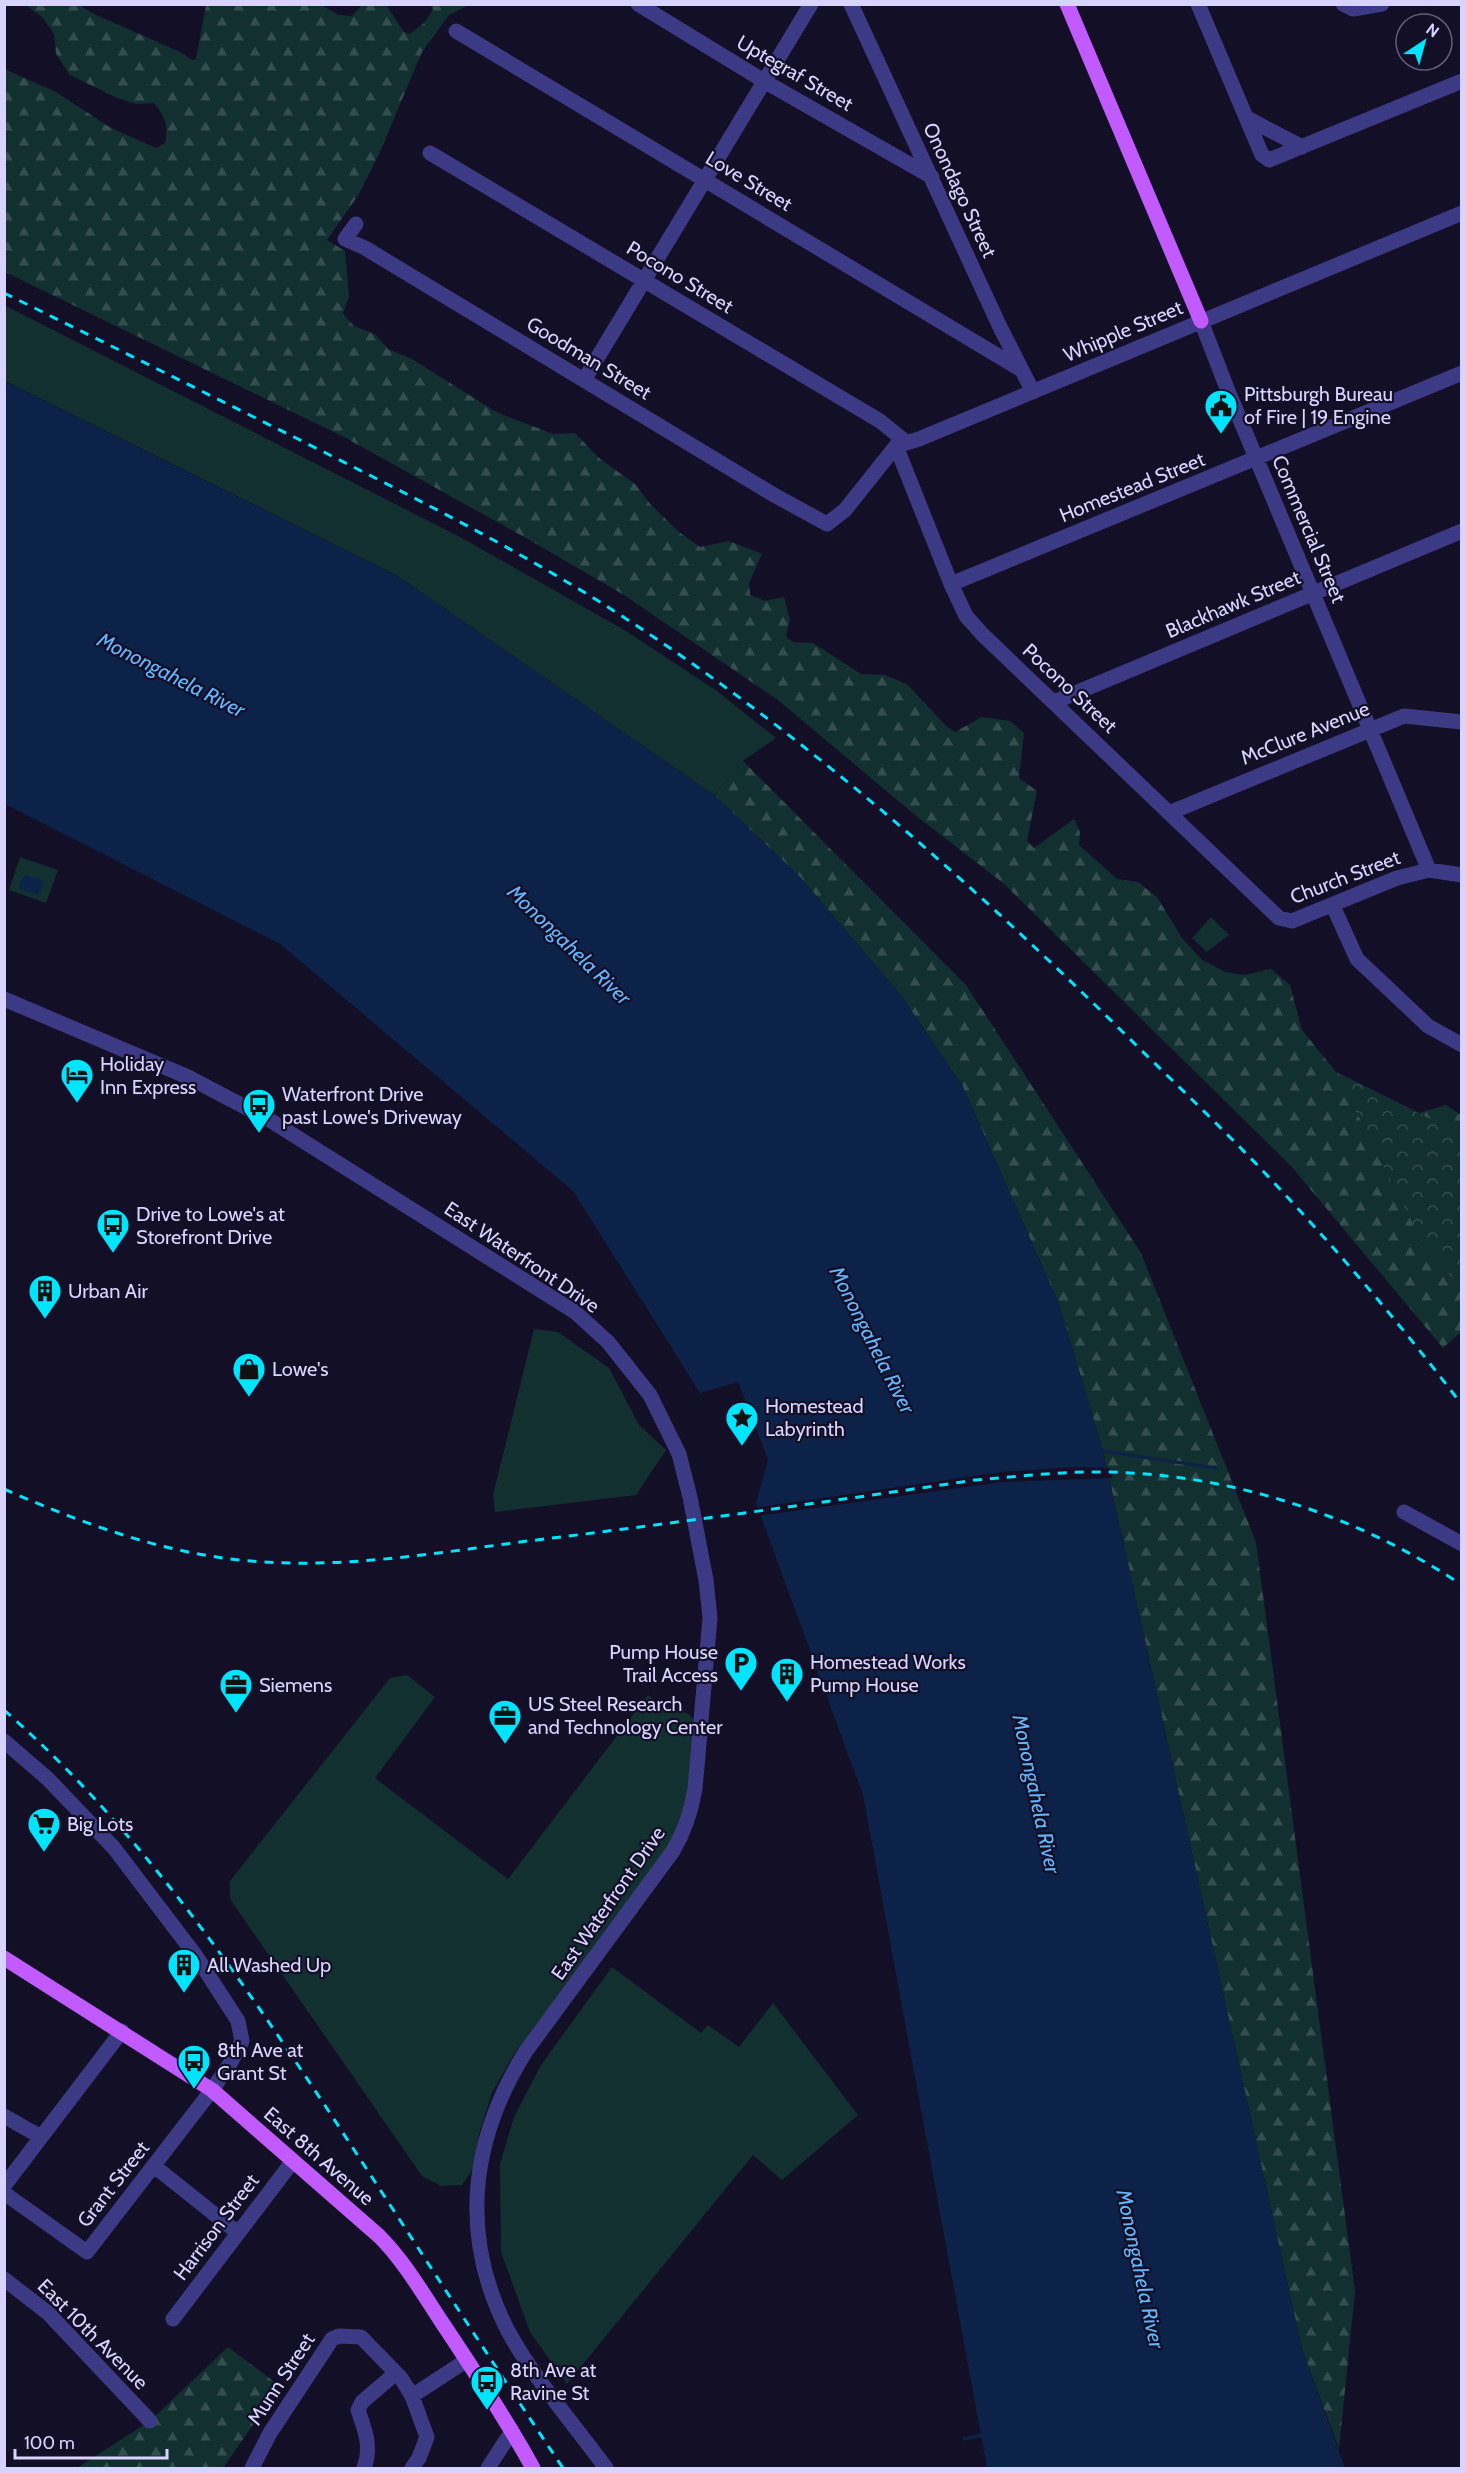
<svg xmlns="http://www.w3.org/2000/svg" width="1466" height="2473" font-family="Cabin,sans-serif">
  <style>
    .green { fill: #12302f }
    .forest { fill: url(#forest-firs) }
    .park { fill: url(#park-crowns) }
    .water { fill: #0c2248 }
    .pier { fill: #130f26 }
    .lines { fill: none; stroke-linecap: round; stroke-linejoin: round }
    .stream { stroke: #0c2248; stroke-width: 3 }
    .minor { stroke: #3d3a85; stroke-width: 15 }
    .major { stroke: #c25bff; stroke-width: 15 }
    .rail { stroke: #00e5ff; stroke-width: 3; stroke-dasharray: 9 8; stroke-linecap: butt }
    .labels { text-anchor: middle; stroke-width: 4.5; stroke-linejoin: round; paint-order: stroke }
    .street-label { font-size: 20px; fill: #d9d4ff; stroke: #130f26 }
    .poi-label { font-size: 20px; fill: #d9d4ff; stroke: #130f26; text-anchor: start }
    .water-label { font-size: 21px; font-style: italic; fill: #62b6ff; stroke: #130f26 }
  </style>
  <defs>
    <pattern id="forest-firs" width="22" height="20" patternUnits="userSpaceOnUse" patternTransform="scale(1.5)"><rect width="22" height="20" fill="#12302f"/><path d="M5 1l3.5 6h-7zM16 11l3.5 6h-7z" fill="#344d4e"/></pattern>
    <pattern id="park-crowns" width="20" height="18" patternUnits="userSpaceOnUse" patternTransform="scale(1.5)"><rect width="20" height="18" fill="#12302f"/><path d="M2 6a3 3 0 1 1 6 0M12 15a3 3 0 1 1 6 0" fill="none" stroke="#344d4e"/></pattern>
  </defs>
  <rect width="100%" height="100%" fill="#130f26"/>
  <path class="green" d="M4,305l458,233 164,93 91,60 59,47 -33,23 -29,34 -318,-220 -391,-194z
    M20,857l38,13 -12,33 -37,-13z
    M1211,917l18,18 -22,17 -15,-14z
    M534,1329l24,3 51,36 30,57 27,25 -30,45 -141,17 -2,-17z
    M407,1675l28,22 -60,81 133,101 140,-184 20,15 19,3 9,9 -10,89 -16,35 -157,210 -21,37 -13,41 -6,35 -11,16 -21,1 -19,-10 -192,-277v-18l160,-203z
    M612,1967l89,66 7,-8 31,22 34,-44 85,112 -76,65 -29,-25 -186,229 -37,-52 -29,-80 -1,-88 14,-47 27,-52z"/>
  <path class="forest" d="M26,5h53l17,10 84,37 12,8 4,-1 10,-54h115l18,10 13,1 10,-11h24l18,27 6,2 14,-11 9,-13 -2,-5h38l-20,10 -27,37 -43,102 -20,40 -32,46 18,11 4,45 -6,18 11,12 21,8 13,15 24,10 84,53 57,22 22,-1 24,25 36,26 16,21 28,27 21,15 29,-6 33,13 -13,29 1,12 15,6 19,-4 6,23 -4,14 1,4 6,4 20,1 48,31 24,1 22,9 39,42 9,6 27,-15 28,4 14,12 -5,45 18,13 -10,50 7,7 40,-29 6,13 -1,13 38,34 21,3 19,15 25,41 19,21 24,13 20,3 26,-6 19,16 12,45 34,42 83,41 27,-8 15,10v217l-18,16 -152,-182 -288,-283 -88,-68 -137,-115 -154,-105 -98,-57 -182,-101 -339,-165 -1,-203 52,23 55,36 45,20 9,-5c4,-17 0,-26 -11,-40l-18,1 -19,-6 -47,-23 -14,-21 -2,-20 -11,-16z
    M743,761l223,224 175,268 115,289 99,749 -16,158 -37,-100 -199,-898 -44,-147 -97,-219 -62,-91 -100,-117 -86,-82z
    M228,2347l52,39 -57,82h-146l73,-47z"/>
  <path class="park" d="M1336,1072l125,62v155l-42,-53z"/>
  <path class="water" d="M4,381l392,194 318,220 86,82 100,117 62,91 97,219 44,147 199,898 43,119h-358l-124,-673 -107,-292 12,-44 -30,-77 -38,11 -127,-202 -293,-247 -275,-140z
    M25,875l17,5 1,6 -6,9 -17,-6 -1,-4z"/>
  <path class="pier" d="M1072,1467l38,1 2,10 -110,4 -245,34 -3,-8 247,-36z"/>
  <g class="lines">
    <path class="stream" d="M1102,1451l114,17
      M964,2439l19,-4"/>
    <path class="minor" d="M638,4l131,80 163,93
      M851,4l148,321 34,67
      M1198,4l64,151 7,5 193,-79
      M1343,4l10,5 29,-5
      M456,31l564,338
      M1247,118l55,29
      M430,153l450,268 26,21
      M356,224l-11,15 20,9 409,247 53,29 18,-14 51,-64 23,-7 543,-226
      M1201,321l27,70 201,479
      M584,380l227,-376
      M896,446l55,138 15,32 17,19 296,283 13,3 105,-43 32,-8 33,5
      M951,584l511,-211
      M1054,702l408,-171
      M1169,813l235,-97 58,6
      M1333,906l24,53 71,67 34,19
      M4,999l184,78 80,42 307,193 33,30 42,53 29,59 11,43 16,83 4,38 -15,171c-4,23 -10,42 -22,62l-147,200c-56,89 -67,185 -18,280 25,46 67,95 98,137
      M1404,1512l58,32
      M4,1741l44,38 66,69 82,108 42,65 4,20 -11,21 -19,28 -125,162 -83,-59
      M4,2116l37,21
      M154,2166l84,67
      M4,2186l118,-155
      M4,2279l44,34 102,108
      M173,2319l120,-158
      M412,2396l55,-36
      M252,2468l18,-35 62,-94 7,-3 22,1 40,41 11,18 15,41 -8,21 -7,10
      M364,2468c8,-20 1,-38 -6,-58l4,-8 34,-29
      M488,2468l24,-37"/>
    <path class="major" d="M1067,4l134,317
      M4,1958l208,132 167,146c26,26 44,58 64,88 32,48 63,95 90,144"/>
    <path class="rail" d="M4,293c98,48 195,97 292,145 103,52 206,103 304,164 198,125 371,280 537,444 42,41 85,82 126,125 70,74 137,152 199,234
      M4,1489c80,35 160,65 247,72 93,8 185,-8 277,-20 149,-18 298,-39 447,-61 39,-3 79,-8 118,-8 129,-1 261,41 369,113
      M4,1710c130,114 227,254 322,397 79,120 157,242 237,361"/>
  </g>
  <defs>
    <g id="civic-pin" transform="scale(1.725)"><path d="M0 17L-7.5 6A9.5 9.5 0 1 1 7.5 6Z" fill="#00e5ff" stroke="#130f26"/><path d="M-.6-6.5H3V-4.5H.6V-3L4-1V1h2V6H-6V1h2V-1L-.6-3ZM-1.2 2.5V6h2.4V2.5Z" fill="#111"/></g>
    <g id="hotel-pin" transform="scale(1.725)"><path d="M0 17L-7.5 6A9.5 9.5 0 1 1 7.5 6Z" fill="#00e5ff" stroke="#130f26"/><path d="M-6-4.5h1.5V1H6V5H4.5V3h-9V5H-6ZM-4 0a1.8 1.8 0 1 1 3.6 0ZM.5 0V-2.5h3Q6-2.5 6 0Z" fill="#111"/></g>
    <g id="bus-pin" transform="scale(1.725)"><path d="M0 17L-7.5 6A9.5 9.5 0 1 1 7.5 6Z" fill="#00e5ff" stroke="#130f26"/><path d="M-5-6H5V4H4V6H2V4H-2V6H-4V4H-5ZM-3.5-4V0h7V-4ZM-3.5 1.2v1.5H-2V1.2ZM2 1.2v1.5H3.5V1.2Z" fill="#111"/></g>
    <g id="building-pin" transform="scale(1.725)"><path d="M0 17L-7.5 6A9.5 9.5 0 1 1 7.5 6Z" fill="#00e5ff" stroke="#130f26"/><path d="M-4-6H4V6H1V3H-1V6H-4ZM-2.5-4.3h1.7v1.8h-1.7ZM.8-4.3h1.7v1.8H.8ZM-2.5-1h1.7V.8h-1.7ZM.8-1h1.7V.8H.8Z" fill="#111"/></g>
    <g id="shop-pin" transform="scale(1.725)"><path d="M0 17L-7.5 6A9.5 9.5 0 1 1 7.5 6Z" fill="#00e5ff" stroke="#130f26"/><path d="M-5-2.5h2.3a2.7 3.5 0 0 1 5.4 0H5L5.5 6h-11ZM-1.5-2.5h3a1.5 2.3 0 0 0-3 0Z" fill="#111"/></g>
    <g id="sight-pin" transform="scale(1.725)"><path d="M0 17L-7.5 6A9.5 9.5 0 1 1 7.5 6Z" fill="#00e5ff" stroke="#130f26"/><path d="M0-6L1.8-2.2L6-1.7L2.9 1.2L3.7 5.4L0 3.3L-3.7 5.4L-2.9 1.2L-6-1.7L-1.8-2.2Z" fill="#111"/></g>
    <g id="parking-pin" transform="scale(1.725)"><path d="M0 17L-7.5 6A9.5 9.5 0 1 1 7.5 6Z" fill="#00e5ff" stroke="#130f26"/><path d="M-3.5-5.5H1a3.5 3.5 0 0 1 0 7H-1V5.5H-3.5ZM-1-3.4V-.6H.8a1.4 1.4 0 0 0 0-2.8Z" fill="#111"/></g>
    <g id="office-pin" transform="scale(1.725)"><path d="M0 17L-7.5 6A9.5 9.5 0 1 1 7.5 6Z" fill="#00e5ff" stroke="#130f26"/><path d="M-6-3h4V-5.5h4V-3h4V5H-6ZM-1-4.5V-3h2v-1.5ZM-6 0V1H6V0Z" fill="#111"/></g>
    <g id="supermarket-pin" transform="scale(1.725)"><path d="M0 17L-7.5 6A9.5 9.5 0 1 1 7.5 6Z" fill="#00e5ff" stroke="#130f26"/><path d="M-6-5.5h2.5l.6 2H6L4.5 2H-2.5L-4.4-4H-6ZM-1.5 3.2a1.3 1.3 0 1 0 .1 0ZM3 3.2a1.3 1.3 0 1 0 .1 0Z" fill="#111"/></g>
  </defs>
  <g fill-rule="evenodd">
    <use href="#civic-pin" x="1221" y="406"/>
    <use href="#hotel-pin" x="77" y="1075"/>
    <use href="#bus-pin" x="259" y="1105"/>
    <use href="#bus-pin" x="113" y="1225"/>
    <use href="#building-pin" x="45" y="1291"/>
    <use href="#shop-pin" x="249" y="1369"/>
    <use href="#sight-pin" x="742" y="1418"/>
    <use href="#parking-pin" x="741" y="1663"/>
    <use href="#building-pin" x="787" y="1674"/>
    <use href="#office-pin" x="236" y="1685"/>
    <use href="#office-pin" x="505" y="1716"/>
    <use href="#supermarket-pin" x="44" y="1824"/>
    <use href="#building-pin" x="184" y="1965"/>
    <use href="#bus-pin" x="194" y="2061"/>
    <use href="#bus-pin" x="487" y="2382"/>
  </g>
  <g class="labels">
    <g class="street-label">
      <text transform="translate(795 73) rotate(30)" y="7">Uptegraf Street</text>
      <text transform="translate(749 181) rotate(31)" y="7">Love Street</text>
      <text transform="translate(960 190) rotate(65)" y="7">Onondago Street</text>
      <text transform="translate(680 277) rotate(31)" y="7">Pocono Street</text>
      <text transform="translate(1123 331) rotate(-23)" y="7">Whipple Street</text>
      <text transform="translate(589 358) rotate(31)" y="7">Goodman Street</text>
      <text transform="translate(1132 487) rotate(-22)" y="7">Homestead Street</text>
      <text transform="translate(1309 529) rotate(67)" y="7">Commercial Street</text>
      <text transform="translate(1233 604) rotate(-23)" y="7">Blackhawk Street</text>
      <text transform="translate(1070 688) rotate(43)" y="7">Pocono Street</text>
      <text transform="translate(1305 733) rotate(-22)" y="7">McClure Avenue</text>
      <text transform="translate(1345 877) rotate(-21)" y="7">Church Street</text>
      <text transform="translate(522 1257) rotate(34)" y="7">East Waterfront Drive</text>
      <text transform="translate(608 1903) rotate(-55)" y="7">East Waterfront Drive</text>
      <text transform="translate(319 2156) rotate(41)" y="7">East 8th Avenue</text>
      <text transform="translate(113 2184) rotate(-52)" y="7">Grant Street</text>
      <text transform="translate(216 2227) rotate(-53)" y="7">Harrison Street</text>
      <text transform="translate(93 2334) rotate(45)" y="7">East 10th Avenue</text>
      <text transform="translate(281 2379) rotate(-57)" y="7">Munn Street</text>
    </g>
    <g class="poi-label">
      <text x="1244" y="401">Pittsburgh Bureau<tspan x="1244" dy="23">of Fire | 19 Engine</tspan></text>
      <text x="100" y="1071">Holiday<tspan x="100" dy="23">Inn Express</tspan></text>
      <text x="282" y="1101">Waterfront Drive<tspan x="282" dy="23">past Lowe's Driveway</tspan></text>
      <text x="136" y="1221">Drive to Lowe's at<tspan x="136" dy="23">Storefront Drive</tspan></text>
      <text x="68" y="1298">Urban Air</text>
      <text x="272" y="1376">Lowe's</text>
      <text x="765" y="1413">Homestead<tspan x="765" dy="23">Labyrinth</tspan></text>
      <text x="718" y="1659" text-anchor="end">Pump House<tspan x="718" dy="23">Trail Access</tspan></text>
      <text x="810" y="1669">Homestead Works<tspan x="810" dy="23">Pump House</tspan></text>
      <text x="259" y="1692">Siemens</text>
      <text x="528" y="1711">US Steel Research<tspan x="528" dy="23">and Technology Center</tspan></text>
      <text x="67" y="1831">Big Lots</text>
      <text x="207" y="1972">All Washed Up</text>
      <text x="217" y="2057">8th Ave at<tspan x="217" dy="23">Grant St</tspan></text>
      <text x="510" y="2377">8th Ave at<tspan x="510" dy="23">Ravine St</tspan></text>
    </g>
    <g class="water-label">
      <text transform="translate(171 675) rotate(27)" y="7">Monongahela River</text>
      <text transform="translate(569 945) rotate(44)" y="7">Monongahela River</text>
      <text transform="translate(872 1340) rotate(63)" y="7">Monongahela River</text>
      <text transform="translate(1036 1794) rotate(78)" y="7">Monongahela River</text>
      <text transform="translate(1140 2269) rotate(78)" y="7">Monongahela River</text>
    </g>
  </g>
  <rect width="1466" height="2473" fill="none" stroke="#d9d4ff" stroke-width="12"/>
  <g transform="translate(1424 42) rotate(36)"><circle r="28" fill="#130f26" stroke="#625e7d" stroke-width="1.5"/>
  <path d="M0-4.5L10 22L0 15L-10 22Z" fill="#00e5ff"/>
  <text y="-9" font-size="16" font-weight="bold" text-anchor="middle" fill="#d9d4ff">N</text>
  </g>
  <path d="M15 2449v9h152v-9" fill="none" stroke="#d9d4ff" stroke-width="3"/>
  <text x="24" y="2449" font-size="18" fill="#d9d4ff" stroke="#130f26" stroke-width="4.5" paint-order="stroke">100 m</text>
</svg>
